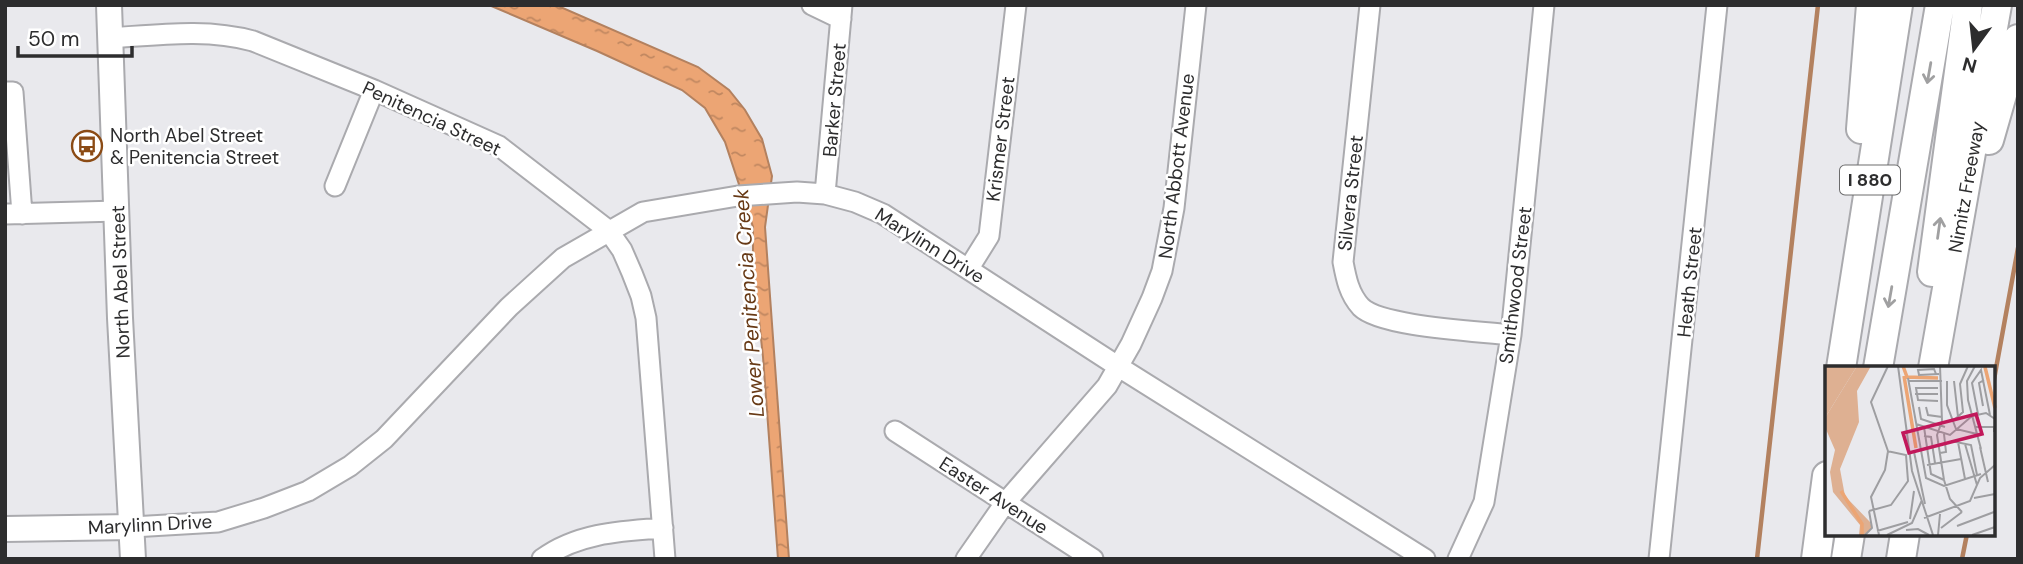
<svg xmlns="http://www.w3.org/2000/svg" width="2023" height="564" font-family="'DM Sans',sans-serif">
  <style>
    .water { fill: url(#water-ripples); stroke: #b3815f; stroke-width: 2 }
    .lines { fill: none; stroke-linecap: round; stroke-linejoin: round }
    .stream { stroke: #b3815f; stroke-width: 4.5 }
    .minor-casing { stroke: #aaaaae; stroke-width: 23 }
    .major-casing { stroke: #aaaaae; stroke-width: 28 }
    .highway-casing { stroke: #aaaaae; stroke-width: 32 }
    .minor { stroke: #fff; stroke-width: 19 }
    .major { stroke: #fff; stroke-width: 24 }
    .highway { stroke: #fff; stroke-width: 28 }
    .oneway { stroke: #a0a0a1 }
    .labels { text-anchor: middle; stroke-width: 5; stroke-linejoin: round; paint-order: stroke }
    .shield { fill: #fff; stroke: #6c6c6d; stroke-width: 2 }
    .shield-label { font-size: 18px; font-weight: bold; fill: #2d2d2e }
    .street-label { font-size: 19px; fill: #2d2d2e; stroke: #fff }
    .poi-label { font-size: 19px; fill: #2d2d2e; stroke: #fff; text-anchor: start }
    .water-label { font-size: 21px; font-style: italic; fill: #673915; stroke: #fff }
    .inset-river { fill: none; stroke: #eca574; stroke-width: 3.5 }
    .inset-road { fill: none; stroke: #9e9ea1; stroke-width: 2 }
    .view { fill: #c2185b; fill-opacity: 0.15; stroke: #c2185b; stroke-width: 3.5 }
    .inset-edge { fill: none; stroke: #2d2d2e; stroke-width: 3.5 }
  </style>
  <defs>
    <pattern id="water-ripples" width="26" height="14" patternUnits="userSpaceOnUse" patternTransform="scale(1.75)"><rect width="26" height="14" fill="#eca574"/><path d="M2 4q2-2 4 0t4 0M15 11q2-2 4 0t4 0" fill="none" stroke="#c08760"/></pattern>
  </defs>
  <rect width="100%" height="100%" fill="#e9e9ed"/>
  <path class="water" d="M489,5h67l142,62 31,23 16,20 17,29 10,37 -7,51 24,332h-11l-15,-202 -10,-93v-37l-28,-85 -20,-34 -23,-18 -85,-39z"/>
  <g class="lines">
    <path class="stream" d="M1993,385l25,-137
      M1757,559l61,-554
      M1962,559l5,-25"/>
    <g class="minor-casing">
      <path id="minor" d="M812,5l29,14
        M1370,5l-27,257c3,16 6,32 18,45 20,20 118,24 150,28
        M110,38c47,-3 97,-10 143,3l121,49 125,56 109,84 14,20 10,23 9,23 5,22 19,241
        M5,92h8l9,122
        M335,186l39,-96
        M825,194l17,-189
        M5,214l113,-3
        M969,268l20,-32 27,-231
        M895,431l198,128
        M132,527l86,-5 46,-14 44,-17 42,-25 34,-27 125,-132 54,-49 80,-46 95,-16 59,-4 28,2 30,8 28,12 236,153 306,192
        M542,559c35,-26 79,-28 121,-31
        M966,559l39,-56 102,-117 24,-42 21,-46 10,-27 12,-63 22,-203
        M1458,559l26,-57 27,-167 33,-330
        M1659,559l58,-554"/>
    </g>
    <g class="major-casing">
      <path id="major" d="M109,5l11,313 13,241
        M5,529l127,-2"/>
    </g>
    <g class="highway-casing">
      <path id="highway" d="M1861,129l10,-124
        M1989,140l29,-101
        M1932,272l36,-267
        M1841,368l57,-363
        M1878,368l62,-363
        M1933,368l64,-363
        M1816,559l11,-83
        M1846,559l4,-25
        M1901,559l4,-25"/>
    </g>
    <use href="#minor" class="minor"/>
    <use href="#major" class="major"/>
    <use href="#highway" class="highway"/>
  </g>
  <defs><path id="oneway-shaft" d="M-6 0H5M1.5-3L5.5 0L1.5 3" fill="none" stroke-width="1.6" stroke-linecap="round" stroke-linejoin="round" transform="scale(1.75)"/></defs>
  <g class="oneway">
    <use href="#oneway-shaft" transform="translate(1929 73) rotate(100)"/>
    <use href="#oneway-shaft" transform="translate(1939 228) rotate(-82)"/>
    <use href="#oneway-shaft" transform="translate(1890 297) rotate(100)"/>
  </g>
  <defs>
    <g id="bus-ring" transform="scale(1.575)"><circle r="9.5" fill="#fff" stroke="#8b4b15" stroke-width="1.5"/><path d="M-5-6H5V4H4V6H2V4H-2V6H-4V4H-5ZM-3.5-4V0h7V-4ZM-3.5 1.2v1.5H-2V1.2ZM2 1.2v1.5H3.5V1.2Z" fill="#8b4b15"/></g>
  </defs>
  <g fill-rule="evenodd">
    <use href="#bus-ring" x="87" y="146"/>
  </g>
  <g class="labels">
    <rect class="shield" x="1840" y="165.5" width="60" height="29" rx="5"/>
    <g class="shield-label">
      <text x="1870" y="186">I 880</text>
    </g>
    <g class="street-label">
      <text transform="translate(834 100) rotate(-85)" y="7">Barker Street</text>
      <text transform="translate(432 118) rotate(25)" y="7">Penitencia Street</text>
      <text transform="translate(1000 139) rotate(-83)" y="7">Krismer Street</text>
      <text transform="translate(1176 166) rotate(-83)" y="7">North Abbott Avenue</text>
      <text transform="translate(1966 187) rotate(-80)" y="7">Nimitz Freeway</text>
      <text transform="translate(1350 193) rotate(-84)" y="7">Silvera Street</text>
      <text transform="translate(930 245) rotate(32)" y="7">Marylinn Drive</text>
      <text transform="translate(120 282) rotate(-92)" y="7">North Abel Street</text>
      <text transform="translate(1689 282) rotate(-84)" y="7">Heath Street</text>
      <text transform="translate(1515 285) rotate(-83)" y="7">Smithwood Street</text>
      <text transform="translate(994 495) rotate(33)" y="7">Easter Avenue</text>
      <text transform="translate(150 524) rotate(-3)" y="7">Marylinn Drive</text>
    </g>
    <g class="poi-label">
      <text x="110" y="142">North Abel Street<tspan x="110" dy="22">&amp; Penitencia Street</tspan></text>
    </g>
    <g class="water-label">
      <text transform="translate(749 303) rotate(-94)" y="7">Lower Penitencia Creek</text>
    </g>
  </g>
  <g transform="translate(1825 366)">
    <rect width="170" height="170" fill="#e9e9ed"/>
    <path d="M32,0h14l-14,25 2,31 -19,47 5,27 25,26 2,6 -8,7h-5l1,-10 -27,-33 -3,-20 5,-22 -10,-23v-9z" fill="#deb092"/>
    <path d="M0,0h32l-32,52z" fill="#deb092"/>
    <path class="inset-river" d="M78,0l4,11 31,1M160,1l10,41M79,10l12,72M16,125l21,33v11"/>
    <path class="inset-road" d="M73,0l14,105 21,64M115,0l2,55 -5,14 7,45 6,19 12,13M150,0l-8,15 1,19 13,49M111,8l-2,-5 -16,1 1,5 20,-1M83,12l18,100 18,8 37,-12M84,15h33M122,15v24l9,24 21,5M129,15l4,36M90,28h23M113,35l-20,-1 -2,-12h22M158,40l-4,-23 5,-3M94,41l2,12 24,8M101,41l2,8 14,2M153,48l-6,-31 9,-13 9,45M147,50l14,-3 9,6M128,55l10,-9 -3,-28 8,-18M91,58l34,11 22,-19M99,61l7,47 13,6M151,61h18v5M99,70l7,1 4,26M126,75l20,4 6,30M133,76l7,37M140,78l12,41M155,81l8,35M89,86l11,52M115,87l6,-1 -2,-18M102,99l34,-6M149,132l21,-4M44,145l22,-6 17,-24 -2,-26 -19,-4M99,152l46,-17 10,-23 15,-13M85,153l4,-28M132,160l37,-14M116,162l21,-16M81,164l12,-1 11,6M52,165l31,-9M40,169l7,-7 -3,-17M54,169l-8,-38 14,-27 3,-19 -17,-49 17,-36M62,169l25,-12 10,-23M113,169l2,-21M147,169l23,-8"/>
    <path class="view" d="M151,48l6,20 -73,19 -6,-20z"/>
    <rect width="170" height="170" class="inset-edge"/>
  </g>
  <rect width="2023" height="564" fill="none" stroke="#2d2d2e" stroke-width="14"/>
  <g transform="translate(1974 49) rotate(195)" stroke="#ffffff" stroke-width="5" paint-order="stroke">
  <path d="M0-5L12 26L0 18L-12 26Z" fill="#2d2d2e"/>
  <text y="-10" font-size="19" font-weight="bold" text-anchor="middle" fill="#2d2d2e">N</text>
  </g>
  <path d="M18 46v10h114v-10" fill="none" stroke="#2d2d2e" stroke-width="3.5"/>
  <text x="28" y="46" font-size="21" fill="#2d2d2e" stroke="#ffffff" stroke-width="5" paint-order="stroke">50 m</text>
</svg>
